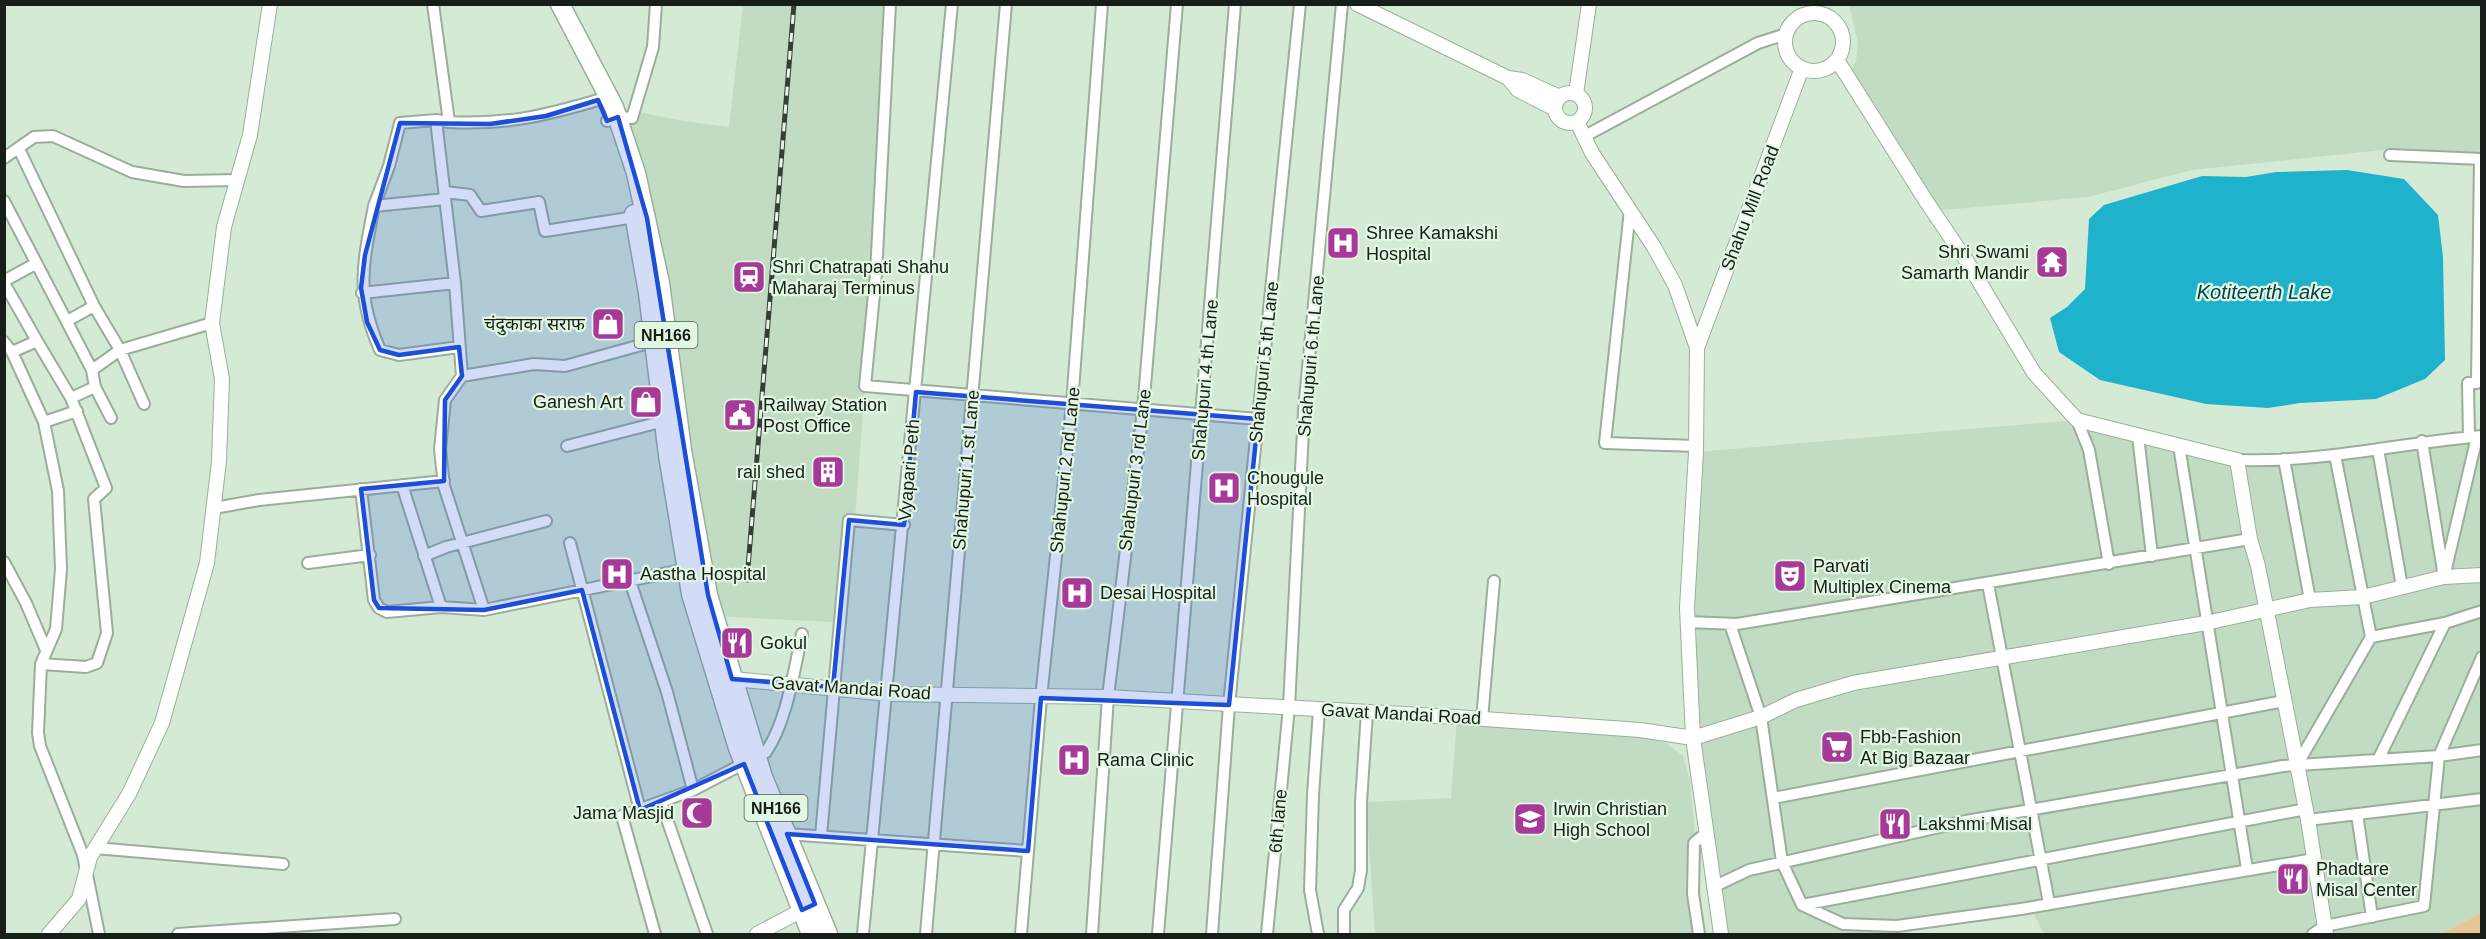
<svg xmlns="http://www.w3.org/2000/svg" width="2486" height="939" font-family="Arial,'Noto Sans Devanagari',sans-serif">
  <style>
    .built { fill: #c2dcc3 }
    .green { fill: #e7c696 }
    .water { fill: #1fb2cd }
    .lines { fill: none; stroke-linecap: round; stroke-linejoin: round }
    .street-casing { stroke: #9bae9b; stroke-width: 14 }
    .secondary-casing { stroke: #9bae9b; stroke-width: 16 }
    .highway-casing { stroke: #9bae9b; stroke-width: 21 }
    .street { stroke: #fff; stroke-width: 10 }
    .secondary { stroke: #fff; stroke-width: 14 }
    .highway { stroke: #fff; stroke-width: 18 }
    .rail-casing { stroke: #353e35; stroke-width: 5 }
    .rail { stroke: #e2f7e2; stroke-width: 3; stroke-dasharray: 9; stroke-linecap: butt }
    .marked { fill: #1d4ed8; fill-opacity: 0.2; stroke: #1d4ed8; stroke-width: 4.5; stroke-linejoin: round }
    .labels { text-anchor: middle; stroke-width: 4.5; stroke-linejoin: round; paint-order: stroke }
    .shield { fill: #e2f7e2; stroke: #545f54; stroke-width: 1.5 }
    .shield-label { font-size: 16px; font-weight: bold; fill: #171e17 }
    .street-label { font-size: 18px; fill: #171e17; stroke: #e2f7e2 }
    .poi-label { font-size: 18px; fill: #171e17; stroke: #e2f7e2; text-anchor: start }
    .water-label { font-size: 20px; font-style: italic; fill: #04424d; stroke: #e2f7e2 }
  </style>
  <rect width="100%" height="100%" fill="#d5ead5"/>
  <path class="built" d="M743,5h151l-47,618 -133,-7 -34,-185 -66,-324 70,14 45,6z
    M1849,5h632v149l-89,-5 -200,21 -104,27 -155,14 -85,-135 8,-15 2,-18z
    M2077,420l160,40 244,-24v477l-40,21h-397l-14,-27 -138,19 -11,8h-159l-7,-32 -28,-294 9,-156z
    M1457,718l184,18 25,7 17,13 7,24 14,154h-329l-9,-132 85,-4z"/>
  <path class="green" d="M2481,913v21h-40z"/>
  <path class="water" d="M2347,170l57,9 34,36 5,42 2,103 -20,19 -49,20 -76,4 -32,5 -62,-4 -106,-24 -41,-28 -9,-34 17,-11 18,-18 4,-70 15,-14 98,-29 44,1 30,-5z"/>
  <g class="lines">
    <g class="street-casing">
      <path id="street" d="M433,4l16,118c56,3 95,-6 149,-22
        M890,4l-14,270 -11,112 393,33
        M607,121l11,-4 14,1 21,-71 3,-43
        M449,122l-13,-2 19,163 7,93
        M1585,136l173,-93 28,-9
        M19,149l75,157 26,44 -28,20 3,17 16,31
        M2390,155l92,4
        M4,158l30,-21 19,-1 79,36 52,9 53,-1
        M445,192l25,3 11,16 58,-9 6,29 90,-14
        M445,199l-71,7c-11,58 -19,87 6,144l19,5 60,-8
        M4,201l88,169
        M374,206l15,-40 11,-43 36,-3
        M1630,210l-25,233 91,3
        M4,281l31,-17
        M4,283l33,58 -25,11 32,70 14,69 3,78 -5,60 -15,35 -3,69 2,13 43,109 16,79
        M362,293l93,-10
        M67,321l27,-15
        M37,341l34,57
        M4,342l8,10
        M144,404l-24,-54 92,-27
        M2077,420l12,30 20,114
        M44,422l33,-11
        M2138,436l14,120
        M2469,437l-1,-54h9l3,-224
        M2422,441l21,130
        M567,446l101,-26
        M2179,446l68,423
        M2378,449l24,138
        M2284,459l26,141
        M2237,460c82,3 163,-17 245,-24
        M402,485l39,122
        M361,489l13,111 5,8 8,4 54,-5 43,3 203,-41
        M214,508l45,-8 185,-19
        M570,543l70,267
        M424,556l22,-9 100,-26
        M4,562l22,41 20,47
        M308,563l62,-8
        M2444,577l33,-140
        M630,581l37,111 26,98
        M1988,584l61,319
        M484,610l-40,-124 -4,-37 5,-49 17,-24 72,-12 31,2 87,-24
        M1687,622l50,2 513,-85
        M1730,624l31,93 21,145 20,43 504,-96
        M2371,637l74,-14 37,-12
        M41,664l45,3 11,-4 10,-30 -13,-134 12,-11 -35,-90 24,-11
        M1482,719l12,-138
        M2378,760l67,-137
        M2297,765l74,-128 -36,-182
        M1773,798l511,-97
        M661,802l46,132
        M2357,814l15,103
        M2308,820l174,-21
        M786,834l242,17
        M821,836l28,-316 55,5
        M95,848l188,16
        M1713,887l36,-17 217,-49 317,-55 156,-10 43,-6
        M1802,905l41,19 54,2 124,-17 293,-50
        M178,934l217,-15
        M655,934l-33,-118 71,-26 73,-38c21,-31 28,-82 36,-118
        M863,934l89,-930
        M926,934l80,-930
        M1021,934l20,-236 31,-294 30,-400
        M1092,934l16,-237 35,-287 34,-406
        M1158,934l77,-930
        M1212,934l17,-229 71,-701
        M1267,934l22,-227 15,-296 38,-407
        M1318,934l-8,-44 3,-95 6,-85
        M1344,934v-24l14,-22 3,-18v-68l6,-90
        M1699,934l-6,-40 1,-51 12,-10
        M2313,934l12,-8 99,-20 15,-150 43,-99"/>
    </g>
    <g class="secondary-casing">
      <path id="secondary" d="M1357,4l151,74 14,2 38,17
        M1785 42a29 29 0 1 1 58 0a29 29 0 1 1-58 0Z
        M1837,60l89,141 42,62 66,110 43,47 160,40 13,79 8,27 50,254 18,114
        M1508,78l10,12 37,19
        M1555 108a15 15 0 1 1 30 0a15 15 0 1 1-30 0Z
        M1576,94l13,-90
        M1577,122l15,31 62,94 21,38 22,63 -1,104 -9,156 6,130 28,196
        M1697,348l105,-280
        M733,679l155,15 220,3 348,20 184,13 53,8 68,-21 35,-17 57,-17 353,-60 104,-23 53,-3 81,-20 38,-2
        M49,934l30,-35 11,-42 39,-63 33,-71 45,-160 12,-102 3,-82 -10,-56 12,-96 26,-92 20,-131
        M757,934l51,-27"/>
    </g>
    <g class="highway-casing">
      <path id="highway" d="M560,4l54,103 22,66 24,110 22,167 26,145 55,182 65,157
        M634,214l14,79 20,162 23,139 47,154 73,186"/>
    </g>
    <use href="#street" class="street"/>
    <use href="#secondary" class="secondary"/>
    <use href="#highway" class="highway"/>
    <g class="rail-casing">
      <path id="rail" d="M747,580l47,-576"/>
    </g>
    <use href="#rail" class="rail"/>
  </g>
  <path class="marked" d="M598,100l9,21 11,-4 29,101 61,377 24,84 101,8 16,-167 55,5 12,-133 342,27 -29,286 -188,-7 -13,153 -241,-17 28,70 -13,6 -58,-146 -104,46 -58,-220 -98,20 -105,-2 -5,-8 -13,-111 83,-8 1,-81 17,-24 -3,-29 -60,8 -19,-5 -13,-28 -6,-34 4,-33 35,-132 90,1 56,-8z"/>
  <defs>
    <g id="hospital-square" transform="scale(1.725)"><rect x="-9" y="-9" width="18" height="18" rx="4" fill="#a73998" stroke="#e2f7e2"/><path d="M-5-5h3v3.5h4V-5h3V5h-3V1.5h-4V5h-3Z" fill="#fff"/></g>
    <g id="temple-square" transform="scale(1.725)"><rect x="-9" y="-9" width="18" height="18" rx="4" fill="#a73998" stroke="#e2f7e2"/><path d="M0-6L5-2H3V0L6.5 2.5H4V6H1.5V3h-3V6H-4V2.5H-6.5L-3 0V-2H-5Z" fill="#fff"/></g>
    <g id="station-square" transform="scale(1.725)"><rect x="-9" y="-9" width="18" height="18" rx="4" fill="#a73998" stroke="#e2f7e2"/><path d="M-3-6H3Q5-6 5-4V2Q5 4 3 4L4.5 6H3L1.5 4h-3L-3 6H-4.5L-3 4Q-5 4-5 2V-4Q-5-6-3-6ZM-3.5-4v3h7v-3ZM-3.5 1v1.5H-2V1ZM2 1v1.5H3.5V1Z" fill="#fff"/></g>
    <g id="shop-square" transform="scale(1.725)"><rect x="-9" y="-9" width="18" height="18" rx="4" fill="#a73998" stroke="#e2f7e2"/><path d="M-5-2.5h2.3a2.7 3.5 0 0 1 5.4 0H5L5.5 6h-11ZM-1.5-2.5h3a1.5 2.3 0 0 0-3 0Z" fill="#fff"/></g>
    <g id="civic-square" transform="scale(1.725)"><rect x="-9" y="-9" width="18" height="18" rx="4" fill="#a73998" stroke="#e2f7e2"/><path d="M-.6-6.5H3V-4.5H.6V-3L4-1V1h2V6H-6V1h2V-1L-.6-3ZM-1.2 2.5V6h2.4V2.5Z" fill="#fff"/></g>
    <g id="building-square" transform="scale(1.725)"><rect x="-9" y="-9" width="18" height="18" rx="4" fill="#a73998" stroke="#e2f7e2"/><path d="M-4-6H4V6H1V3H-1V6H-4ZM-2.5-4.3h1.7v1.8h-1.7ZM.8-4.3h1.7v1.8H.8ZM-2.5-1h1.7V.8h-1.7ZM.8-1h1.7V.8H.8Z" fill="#fff"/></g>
    <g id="theatre-square" transform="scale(1.725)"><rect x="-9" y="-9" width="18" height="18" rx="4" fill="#a73998" stroke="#e2f7e2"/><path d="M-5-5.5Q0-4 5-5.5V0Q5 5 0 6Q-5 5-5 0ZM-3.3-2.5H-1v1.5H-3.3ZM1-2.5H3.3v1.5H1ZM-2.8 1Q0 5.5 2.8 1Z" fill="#fff"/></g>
    <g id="restaurant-square" transform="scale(1.725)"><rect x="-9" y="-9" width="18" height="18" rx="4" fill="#a73998" stroke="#e2f7e2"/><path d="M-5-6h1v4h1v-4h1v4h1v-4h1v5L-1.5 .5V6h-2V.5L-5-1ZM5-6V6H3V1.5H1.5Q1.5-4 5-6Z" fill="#fff"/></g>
    <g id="supermarket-square" transform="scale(1.725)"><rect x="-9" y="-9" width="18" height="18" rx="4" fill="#a73998" stroke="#e2f7e2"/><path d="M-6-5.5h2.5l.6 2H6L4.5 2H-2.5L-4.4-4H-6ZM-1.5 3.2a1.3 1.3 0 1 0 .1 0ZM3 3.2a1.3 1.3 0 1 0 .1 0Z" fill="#fff"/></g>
    <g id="mosque-square" transform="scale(1.725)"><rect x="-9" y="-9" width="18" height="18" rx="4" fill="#a73998" stroke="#e2f7e2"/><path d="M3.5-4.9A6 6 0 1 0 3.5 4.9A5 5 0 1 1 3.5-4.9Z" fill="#fff"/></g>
    <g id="school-square" transform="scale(1.725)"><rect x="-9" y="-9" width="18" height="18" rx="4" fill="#a73998" stroke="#e2f7e2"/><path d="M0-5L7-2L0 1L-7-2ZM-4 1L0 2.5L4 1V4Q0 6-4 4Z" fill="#fff"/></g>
  </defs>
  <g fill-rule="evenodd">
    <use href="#hospital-square" x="1343" y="243"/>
    <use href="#temple-square" x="2052" y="262"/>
    <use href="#station-square" x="749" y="277"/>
    <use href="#shop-square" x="608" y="324"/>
    <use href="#shop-square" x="646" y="402"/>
    <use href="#civic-square" x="740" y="415"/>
    <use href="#building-square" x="828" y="472"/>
    <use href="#hospital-square" x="1224" y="488"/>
    <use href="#hospital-square" x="617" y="574"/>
    <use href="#theatre-square" x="1790" y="576"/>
    <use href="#hospital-square" x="1077" y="593"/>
    <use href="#restaurant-square" x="737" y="643"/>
    <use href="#supermarket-square" x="1837" y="747"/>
    <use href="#hospital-square" x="1074" y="760"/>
    <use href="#mosque-square" x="697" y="813"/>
    <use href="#school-square" x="1530" y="819"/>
    <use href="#restaurant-square" x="1895" y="824"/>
    <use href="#restaurant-square" x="2293" y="879"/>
  </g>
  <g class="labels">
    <g class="shield">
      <rect x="634.5" y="322" width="63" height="26" rx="4.5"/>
      <rect x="744.5" y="795" width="63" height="26" rx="4.5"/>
    </g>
    <g class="shield-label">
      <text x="666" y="341">NH166</text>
      <text x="776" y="814">NH166</text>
    </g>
    <g class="street-label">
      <text transform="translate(1750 208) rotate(-69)" y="6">Shahu Mill Road</text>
      <text transform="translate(1311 356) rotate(-85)" y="6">Shahupuri 6 th Lane</text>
      <text transform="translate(1264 362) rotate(-84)" y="6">Shahupuri 5 th Lane</text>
      <text transform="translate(1205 380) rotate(-85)" y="6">Shahupuri 4 th Lane</text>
      <text transform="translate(909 470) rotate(-85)" y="6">Vyapari Peth</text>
      <text transform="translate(966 470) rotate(-85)" y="6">Shahupuri 1 st Lane</text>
      <text transform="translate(1065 470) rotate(-84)" y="6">Shahupuri 2 nd Lane</text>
      <text transform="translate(1135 470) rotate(-83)" y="6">Shahupuri 3 rd Lane</text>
      <text transform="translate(851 688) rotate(4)" y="6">Gavat Mandai Road</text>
      <text transform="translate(1401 714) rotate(3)" y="6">Gavat Mandai Road</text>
      <text transform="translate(1278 821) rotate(-85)" y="6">6th lane</text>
    </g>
    <g class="poi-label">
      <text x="1366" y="239">Shree Kamakshi<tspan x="1366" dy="21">Hospital</tspan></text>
      <text x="2029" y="258" text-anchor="end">Shri Swami<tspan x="2029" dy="21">Samarth Mandir</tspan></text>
      <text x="772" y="273">Shri Chatrapati Shahu<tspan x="772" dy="21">Maharaj Terminus</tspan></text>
      <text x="585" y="330" text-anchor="end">चंदुकाका सराफ</text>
      <text x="623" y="408" text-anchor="end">Ganesh Art</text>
      <text x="763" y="411">Railway Station<tspan x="763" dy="21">Post Office</tspan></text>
      <text x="805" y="478" text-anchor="end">rail shed</text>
      <text x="1247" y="484">Chougule<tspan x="1247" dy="21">Hospital</tspan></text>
      <text x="1813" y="572">Parvati<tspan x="1813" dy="21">Multiplex Cinema</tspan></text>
      <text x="640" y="580">Aastha Hospital</text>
      <text x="1100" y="599">Desai Hospital</text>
      <text x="760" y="649">Gokul</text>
      <text x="1860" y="743">Fbb-Fashion<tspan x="1860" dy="21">At Big Bazaar</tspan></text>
      <text x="1097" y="766">Rama Clinic</text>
      <text x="1553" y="815">Irwin Christian<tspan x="1553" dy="21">High School</tspan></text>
      <text x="674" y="819" text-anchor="end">Jama Masjid</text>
      <text x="1918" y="830">Lakshmi Misal</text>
      <text x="2316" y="875">Phadtare<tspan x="2316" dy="21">Misal Center</tspan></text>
    </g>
    <g class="water-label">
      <text x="2264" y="299">Kotiteerth Lake</text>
    </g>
  </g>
  <rect width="2486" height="939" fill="none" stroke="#171e17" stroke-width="12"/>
</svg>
